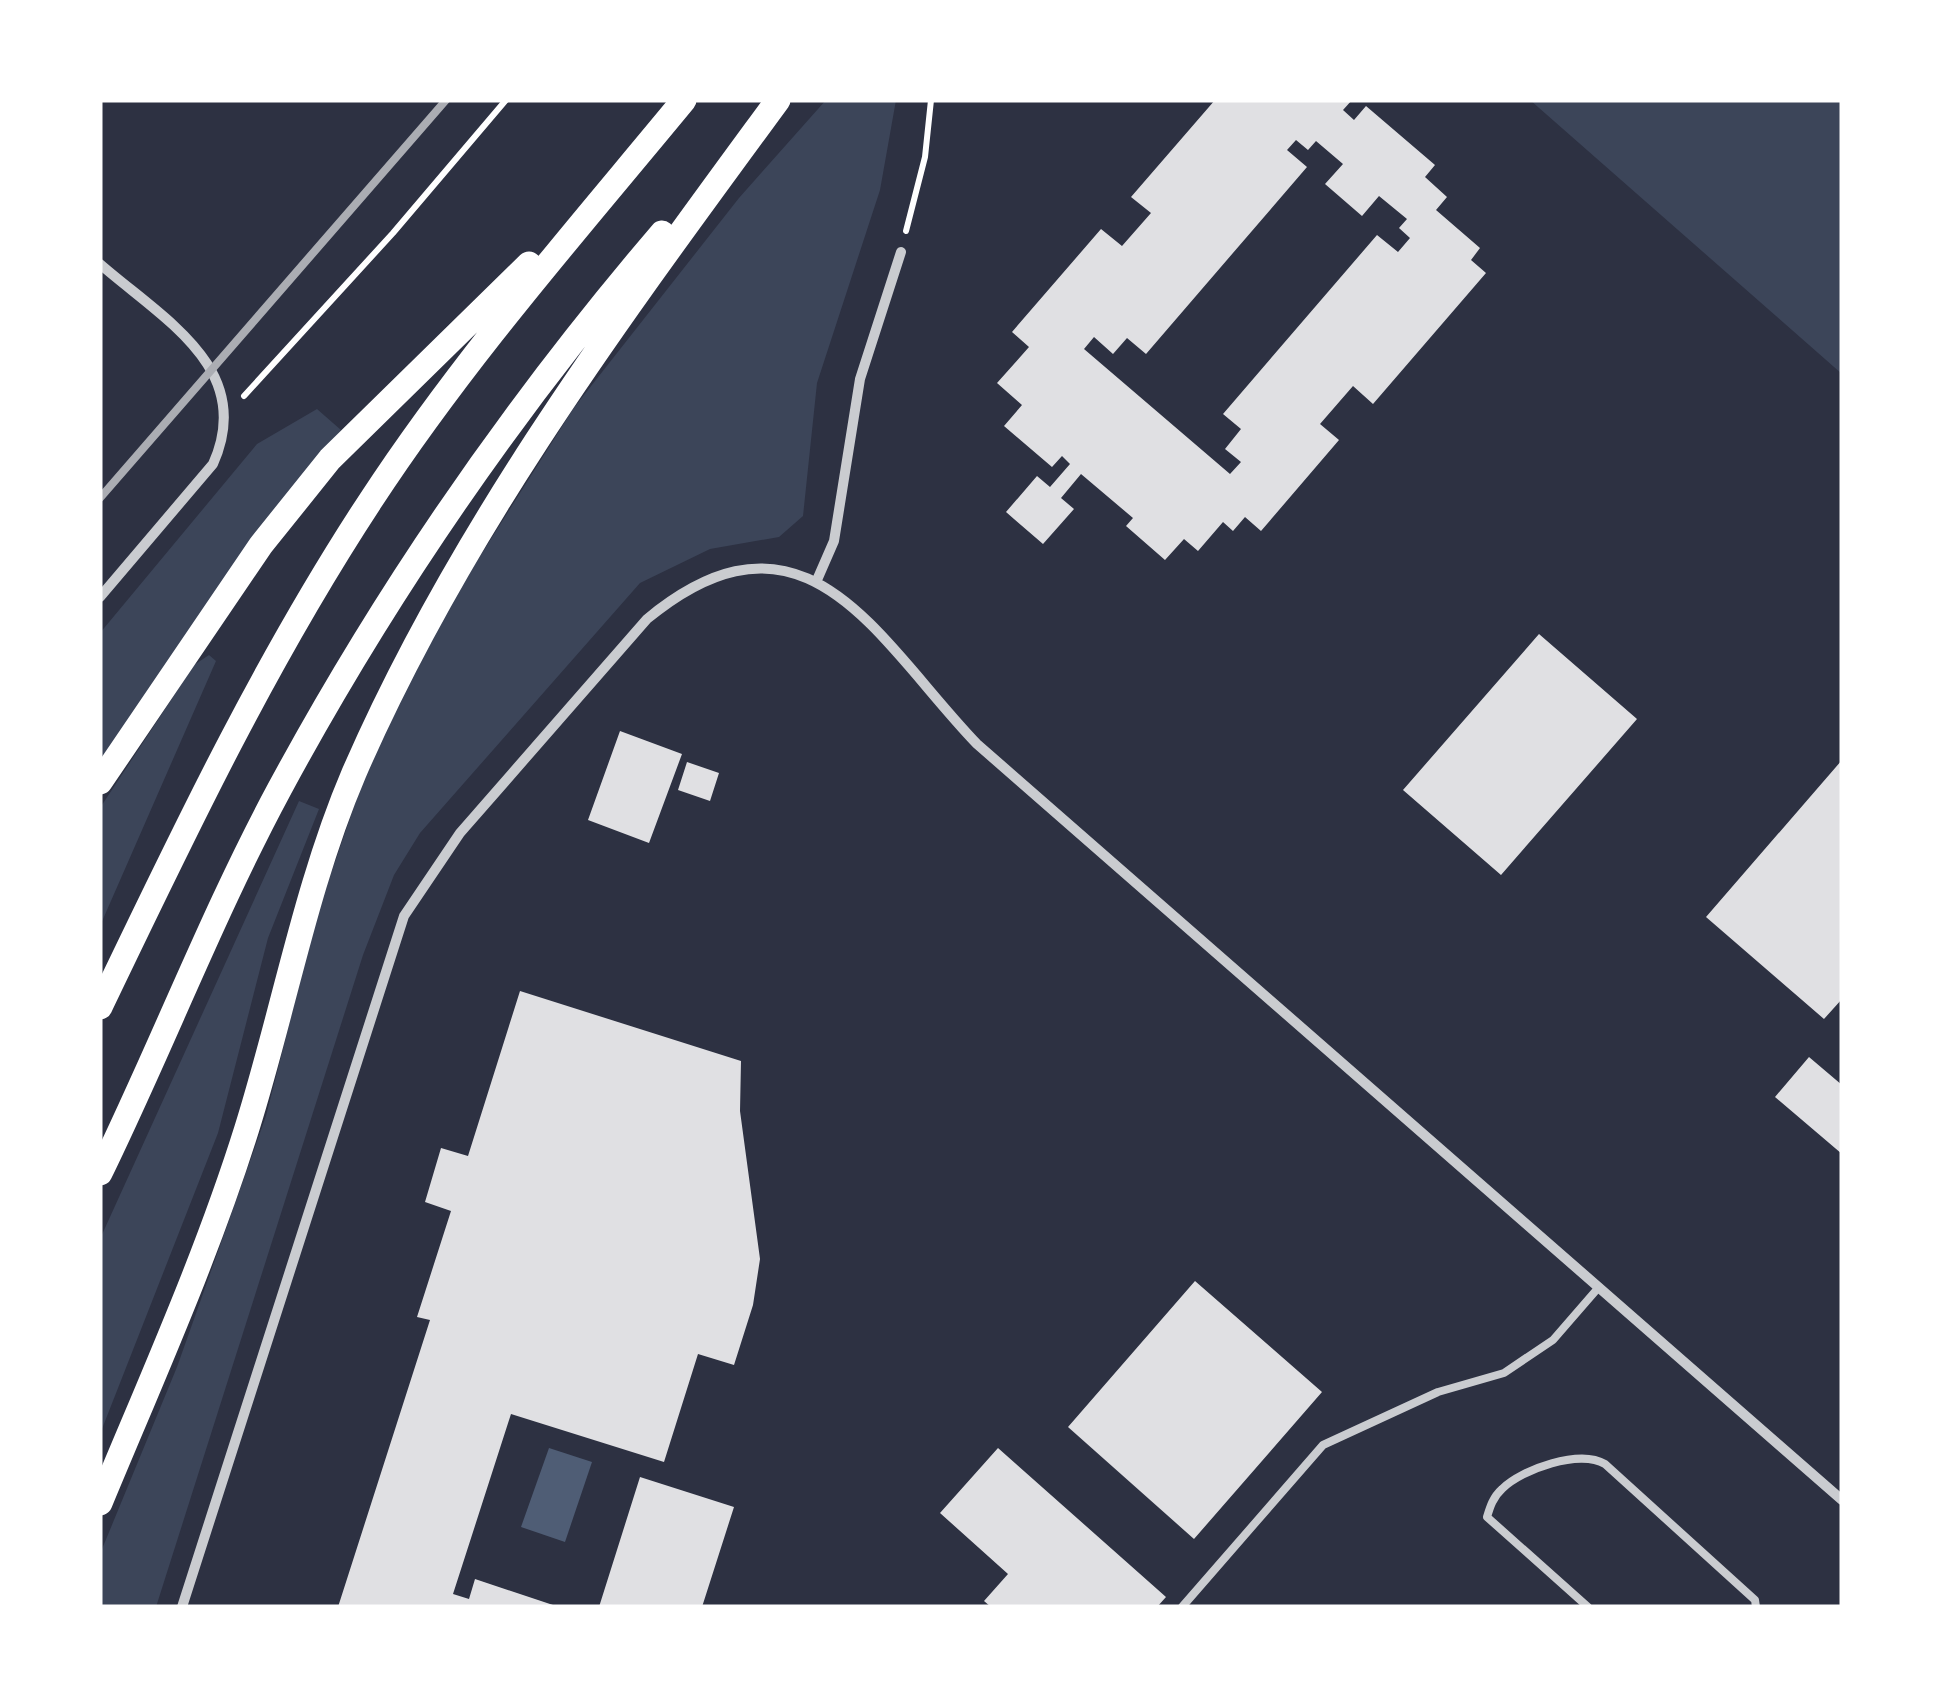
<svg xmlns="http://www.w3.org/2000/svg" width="1942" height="1707" font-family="'Crimson Pro',serif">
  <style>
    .green { fill: #3c4559 }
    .water { fill: #4f5d75 }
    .building { fill: #e0e0e3; fill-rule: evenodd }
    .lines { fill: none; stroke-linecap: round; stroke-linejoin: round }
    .path { stroke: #fff; stroke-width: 6 }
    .service { stroke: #caccd0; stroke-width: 8 }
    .minor { stroke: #caccd0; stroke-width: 10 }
    .primary { stroke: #fff; stroke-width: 25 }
    .rail { stroke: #abadb3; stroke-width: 8 }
  </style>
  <rect width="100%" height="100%" fill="#2d3142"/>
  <path class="green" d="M826,100h70l-16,90 -63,193 -14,133 -24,21 -69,12 -70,34 -220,250 -26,42 -31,80 -207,652h-56v-53l77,-187 89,-251 51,-202 52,-151 62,-129 142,-225 166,-211z
    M1530,100h312v274z
    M317,409l24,21 -84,102 -157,231v-130l157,-189z
    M209,655l7,6 -116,265v-118l94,-143z
    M299,801l20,8 -51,129 -50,195 -118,301v-195z"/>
  <path class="water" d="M549,1448l43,14 -27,80 -44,-15z"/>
  <path class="building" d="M1215,100h137l-9,10 11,10 12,-14 69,59 -10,12 22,20 -11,13 44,38 -9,12 15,13 -113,131 -20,-18 -33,38 19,16 -78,91 -16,-14 -12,14 -10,-9 -25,29 -14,-12 -19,21 -39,-34 7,-8 -52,-44 -20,24 13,11 -31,35 -37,-32 31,-36 13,11 20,-23 -8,-8 -10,11 -48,-41 18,-21 -25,-22 32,-36 -17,-15 89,-103 21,17 29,-33 -20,-16zM1296,140l12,10 8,-9 27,23 -18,20 37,32 17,-20 28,23 -8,9 11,10 -12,14 -21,-17 -154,179 18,15 -16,20 16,13 -11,12 -146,-125 10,-12 19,17 14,-16 19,16 161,-187 -20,-17z
    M1539,634l98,85 -136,156 -98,-85z
    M620,731l62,23 -33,89 -61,-23z
    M1842,760v239l-18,20 -118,-102z
    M687,762l32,11 -9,28 -32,-11z
    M520,991l221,70 -1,50 20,148 -7,46 -19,60 -36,-11 -34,108 -153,-48 -58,180 16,5 6,-20 84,28h-221l92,-287 -13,-3 34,-106 -26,-9 16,-54 27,8z
    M1809,1057l33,28v69l-67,-57z
    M1195,1281l127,111 -128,147 -126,-112z
    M998,1448l168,149 -9,10h-166l-7,-6 24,-27 -68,-61z
    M640,1477l94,30 -32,100h-103z"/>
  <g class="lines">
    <path class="path" d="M906,231l19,-74 6,-57
      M244,396l149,-163 113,-133"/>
    <path class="service" d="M1182,1607l141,-162 115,-53 66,-19 49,-33 46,-53
      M1588,1607l-101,-90c3,-10 6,-20 15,-28 20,-20 78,-40 103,-25l150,136 1,7"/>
    <path class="minor" d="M100,264c63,55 156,105 113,200l-113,133
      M817,580l17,-39 26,-162 41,-127
      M182,1607l222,-691 56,-83 187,-214c159,-131 231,22 330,125l865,756"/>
    <path class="primary" d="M100,782l161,-237 69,-86 199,-195
      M100,1007c83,-173 165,-346 271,-507 93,-142 205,-269 313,-400
      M100,1173c62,-127 113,-261 180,-385 108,-200 235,-383 382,-555
      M100,1503c51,-123 107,-247 147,-375 37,-118 58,-240 107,-355 106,-244 268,-460 424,-673"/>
    <path class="rail" d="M100,498l346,-398"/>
  </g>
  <rect width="1942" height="1707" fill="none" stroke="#ffffff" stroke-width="205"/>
</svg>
